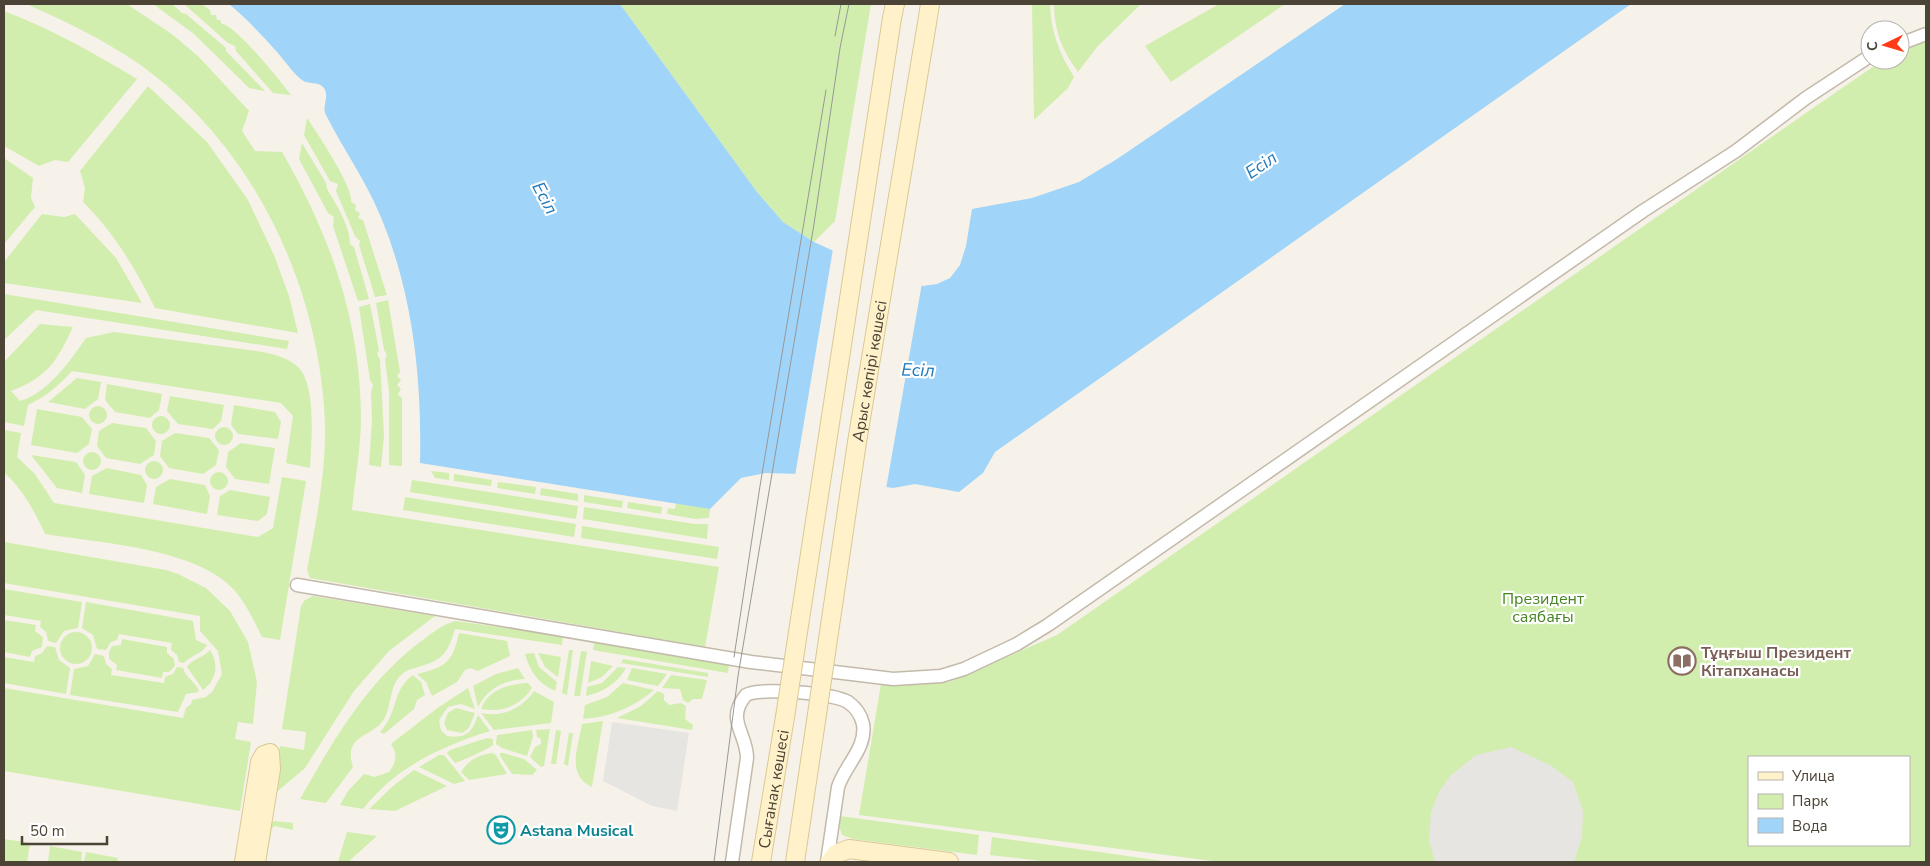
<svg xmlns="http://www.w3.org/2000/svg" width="1930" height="866" font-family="'Nunito Sans',sans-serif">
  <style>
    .green { fill: #d1eeae; fill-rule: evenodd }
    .parking { fill: #e7e5e1 }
    .water { fill: #a0d4f8 }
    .pier { fill: #f6f2e9 }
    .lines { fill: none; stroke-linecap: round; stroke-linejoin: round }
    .street-casing { stroke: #c3baaa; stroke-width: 15 }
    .secondary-casing { stroke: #dbc894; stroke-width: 20 }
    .street { stroke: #fff; stroke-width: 12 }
    .secondary { stroke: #fff2ca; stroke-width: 18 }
    .tram { stroke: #989898; stroke-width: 1 }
    .secondary-bridge-casing { stroke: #dbc894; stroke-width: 20; stroke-linecap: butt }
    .secondary-bridge { stroke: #fff2ca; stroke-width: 18 }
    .labels { text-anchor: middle; stroke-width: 4.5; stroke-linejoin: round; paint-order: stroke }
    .street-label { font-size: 16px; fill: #4b4336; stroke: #fff }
    .park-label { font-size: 16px; fill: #478422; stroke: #fff }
    .education-label { font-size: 16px; font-weight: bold; fill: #785e54; stroke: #fff; text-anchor: start }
    .culture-label { font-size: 16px; font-weight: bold; fill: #0d838f; stroke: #fff; text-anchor: start }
    .water-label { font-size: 18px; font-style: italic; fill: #217abb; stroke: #fff }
  </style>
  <rect width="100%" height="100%" fill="#f6f2e9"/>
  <path class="green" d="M26,4h101l46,31 26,22 50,54 -7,20 13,20 27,1c48,83 78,167 79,263 0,33 -6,64 -9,95l367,57 -14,80 -395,-69 -3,-8c9,-48 19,-97 18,-146 -5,-138 -72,-279 -186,-360 -35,-24 -73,-43 -113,-60z
    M153,4h19l10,9 4,1 40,34v3l39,40 -16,-3 -55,-54z
    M184,4h18l8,6 1,5h5l1,5h3l2,4c14,1 59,58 69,71l-18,-2 -37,-42 -1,-5 -7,-3z
    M620,4h251l-36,217 -21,21 -31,-20 -26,-30z
    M1032,4h18c1,28 9,49 24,73l-6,11 -34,32z
    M1054,4h87l-44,43 -19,25c-16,-21 -24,-42 -24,-68z
    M1219,4h66l-114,78 -26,-36z
    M4,11c47,18 90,42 133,68l-69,83 -13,-2 -16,6 -35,-20z
    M1926,40v822h-706l-361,-47 22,-131 68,-2 108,-47 756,-527 70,-48h17v-10zM1749,757h160v88h-160z
    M148,86l59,56 41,58 26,55 15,41 9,37 -143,-25c-19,-39 -41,-75 -72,-106l2,-14 -5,-17z
    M307,118c10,15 47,70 44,84l5,3 -1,5 5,3 -2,5 5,2 24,75 -12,2 -16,-52 1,-4 -5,-5 -19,-45 2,-7 -8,-3 -26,-46z
    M302,143l24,40 1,6c9,15 23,37 23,55l4,3 15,52 -11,2 -25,-75 1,-9 -6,-4 -29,-54z
    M4,158l29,20 -2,20 4,9 -31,37z
    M42,214l22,3 11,-3 41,44 26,45 -138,-20v-21z
    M4,294l285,47 -2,8 -251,-39 -32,30z
    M388,300l12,72 -3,4 4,4 -4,5 4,4 -3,5 4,4v68l-13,-1v-74l-4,-31 2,-5 -3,-5 -8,-47z
    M370,304l9,46 -2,4 3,6 4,76 -3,31 -12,-2 3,-45 -1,-27 2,-8 -3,-5 -11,-73z
    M40,324l33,3c-16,34 -25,50 -62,64l9,10c28,-8 50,-40 66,-63l28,-6 149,20c13,3 26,6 36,16 18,20 12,75 11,100l-24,-5 7,-47 -12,-13 -209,-32c-14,15 -25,25 -44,34l-4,21 -20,-4v-60z
    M77,378l24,4 -3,17 -13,10 -37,-7z
    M107,384l55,10 -3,16 -9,8 -35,-6 -10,-12z
    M170,396l54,9 -3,16 -8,8 -35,-5 -11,-13z
    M234,405l41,7 6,10 -3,17 -40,-5 -7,-9z
    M89 415a9 9 0 1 1 18 0a9 9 0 1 1-18 0Z
    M37,409l45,8 10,12 -3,15 -12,9 -46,-8z
    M152 425a9 9 0 1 1 18 0a9 9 0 1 1-18 0Z
    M112,423l34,5 10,13 -2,14 -14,9 -34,-6 -9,-12 2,-15z
    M215 436a9 9 0 1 1 18 0a9 9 0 1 1-18 0Z
    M4,430l17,3 -4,24 18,17 19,29 204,34 15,-9 9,-51 24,4 -26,159 -18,-3c-8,-16 -15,-32 -27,-46 -37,-43 -136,-48 -190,-57 -11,-24 -22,-44 -41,-62z
    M175,433l34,5 10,12 -3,15 -13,9 -34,-6 -9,-12 2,-15z
    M241,443l34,5 -6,36 -34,-5 -9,-12 2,-15z
    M83 461a9 9 0 1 1 18 0a9 9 0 1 1-18 0Z
    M31,455l45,7 9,13 -3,18 -25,-5z
    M145 470a9 9 0 1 1 18 0a9 9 0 1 1-18 0Z
    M107,468l34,7 6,10 -3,18 -55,-9 3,-18z
    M431,471l18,2v7l-14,-2z
    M210 481a9 9 0 1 1 18 0a9 9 0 1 1-18 0Z
    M454,474l38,6 -1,6 -37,-5z
    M170,479l35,6 5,11 -3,18 -54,-10 3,-17z
    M412,480l166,26 -2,13 -166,-27z
    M498,482l38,5 -1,7 -38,-6z
    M541,488l37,6v7l-38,-6z
    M230,490l40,7 -3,17 -9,7 -41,-6 3,-19z
    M584,495l39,6 -1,7 -38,-6z
    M405,497l171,27 -2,13 -171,-27z
    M628,502l34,5 -1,7 -34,-6z
    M676,503l34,6 -1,9 -14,1 -28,-5 1,-6 7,1z
    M584,507l111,17h13l-1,15 -124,-20z
    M582,526l137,21 -2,12 -136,-21z
    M4,542l162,28 12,4 28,14 24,23 18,31 9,40 -4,42 -15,-2 -3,17 16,3 -11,69 -236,-40v-83l179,30 3,-10 5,-4 1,-4 14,-3 6,-5 10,-18 -4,-23 -18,-20v-15l-196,-33z
    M4,589l78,13 -4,26 -14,3 -8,12 -8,-2 -2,-9 -6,-5 1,-6 -37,-6z
    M313,596l122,20 -46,35 -35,40 -49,77 -33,28 8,-50 24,4 2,-18 -24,-3 19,-123 4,-6z
    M86,602l107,19 3,19 11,5c-6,10 -16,10 -23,18l-5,-1 -2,-7 -6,-5 1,-7 -53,-9 -2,6 -6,2 -5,8 -9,-1 -4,-14 -11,-7z
    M4,620l32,5 -1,6 8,6 -1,10 -10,4 -2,6 -26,-5z
    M456,621l107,15 -1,9 -107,-16c-7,24 -12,31 -37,38 -6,2 -12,3 -17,8 -11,11 -9,26 -15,40 -9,24 -44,16 -33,52l-27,36 -26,-4c33,-58 66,-116 120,-157 11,-8 22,-18 36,-21z
    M60 648a16 16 0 1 1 32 0a16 16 0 1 1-32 0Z
    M459,633l48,8 3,15 -32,15 -8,-3 -5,2 -8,12 -25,14 -6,-14 -9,-8c29,-7 35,-11 42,-41z
    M122,639l45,8v6l7,6 1,7 -6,6h-6l-1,6 -46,-8 1,-5 -8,-6v-7l3,-6 9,-1z
    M594,642l135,23 -1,8 -135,-23z
    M47,646l8,1 4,13 11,8 -4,26 -62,-11v-26l30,5 1,-6 7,-3z
    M210,650c9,14 7,30 -7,40l-16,-23c5,-8 16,-9 23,-17z
    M569,650h4l-6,45 -5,-2z
    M581,651l6,1 -7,44h-6z
    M534,653l5,14 18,15 -2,9c-17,-8 -25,-19 -30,-37z
    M538,653l23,4 -3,20 -13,-10z
    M95,654l9,2 2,8 6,5 -1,6 53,8 1,-6 8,-3 4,-7 6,1c3,11 13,13 16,24l-13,2 -8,18 -108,-17 4,-26 14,-3z
    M623,659l85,14v4l-87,-14z
    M591,661l22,5 -11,11 -14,6z
    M618,667l8,1c-9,16 -23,24 -40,28l1,-9 15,-4z
    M518,668l7,11c-20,1 -37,9 -47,28l-5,-21 23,-12z
    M632,668l35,6 -9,12 -31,-6z
    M413,675l8,7 4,13 -8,5 -3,9 -30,25 -4,-2c19,-20 11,-41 33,-57z
    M671,675l36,5 -5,19h-9l-5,4 -5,-3 -3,-11 -18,-1z
    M528,683l4,5c-12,18 -30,25 -51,21 7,-20 29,-25 47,-26z
    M623,683l31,7c-21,18 -44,27 -71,29l2,-14 22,-8z
    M468,688l7,21 -14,-5 -13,3 -9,13 2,10 6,6c20,3 25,-4 31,-21l12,16c-50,16 -94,36 -127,78l-23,-4 8,-14 16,-17 11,3 14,-5c7,-9 9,-18 2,-28l45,-35z
    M534,691l20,11 -3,21 -57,7 -13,-17c22,5 41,-5 53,-22z
    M658,691l6,3v6l5,5 12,-2 5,3 -1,13 8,6 -1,5 -75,-12 24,-12z
    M456,708l19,5 -6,15 -7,5 -15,-3 -3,-7 4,-10z
    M603,721l-11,66c-26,-12 -14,-39 -10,-63z
    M550,729l-6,37 -3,1 -11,-10 5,-10 6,-3v-5l-4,-2 -1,-7z
    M532,730l1,7 -6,19 -25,-8 -6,-4 1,-9z
    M556,730l5,1 -5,33h-5z
    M569,733h4l-5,33 -4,-2z
    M487,738l6,1v6c-2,3 -34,17 -38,18l-8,-10 3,-3z
    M492,753l4,2 11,19 -38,6 -8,-8c8,-12 15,-16 31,-19z
    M503,753l21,6 13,11 -5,5 -20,-1 -12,-18v-3z
    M439,755h5l21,26 -11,3 -35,-17z
    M414,770l33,16 -52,25 -26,-2 24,-23z
    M840,816l139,19 -2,20 -124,-16 -11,-4 -3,-10z
    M274,821l19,2v7l-18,-4 -3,2 -6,34h-4l5,-36z
    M347,832l30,4 -29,26h-10z
    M992,837l178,25h-121l-59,-7z
    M4,839l26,4 -3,19h-23z
    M50,846l32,6 -1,10h-33z
    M86,852l32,6 -1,4h-33z"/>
  <path class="parking" d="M612,722l77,11 -12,78 -25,-5 -49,-25z
    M1511,747l39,18 23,17 10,29 -1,26 -8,25h-139l-6,-21 2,-29 8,-20 11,-16 26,-21z"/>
  <path class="water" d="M229,4h391l137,188 26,30 31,20 87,40 22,4 14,-2 13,-6 10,-13 6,-19 6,-37 60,-11 47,-16 38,-23 228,-155h286l-636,448 -12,21 -24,19 -44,-8 -22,4 -92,-14 -36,-1 -24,5 -31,31 -290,-46c2,-84 -7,-170 -40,-248 -15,-36 -37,-66 -54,-100 -5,-9 5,-19 -3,-28 -5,-6 -15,-2 -21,-7 -9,-7 -17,-19 -25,-28 -15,-17 -31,-34 -48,-48z"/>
  <path class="pier" d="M833,249l69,31 20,3 -36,206 -91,-13z"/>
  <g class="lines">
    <g class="street-casing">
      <path id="street" d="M1900,44l26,-10
        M297,585l454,77 142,17 48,-3 23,-7 53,-25 31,-19 595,-414 93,-60 70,-53 64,-42
        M732,862l15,-104c0,-25 -22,-38 -1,-63 14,-8 87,-2 102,7 7,5 13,13 15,22 4,24 -18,41 -25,63l-11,75"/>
    </g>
    <g class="secondary-casing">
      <g id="secondary">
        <path d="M892,18l3,-14"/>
        <path d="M927,23l3,-19"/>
        <path d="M244,862l16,-100 4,-7 6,-2 1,16 -15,93"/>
        <path id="s1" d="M761,862l24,-145"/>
        <path d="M795,862l21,-141"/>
        <path d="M830,862l6,-8 13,-5 100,13"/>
      </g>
    </g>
    <use href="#street" class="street"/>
    <use href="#secondary" class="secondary"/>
    <path class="tram" d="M835,36l6,-32
      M734,657l26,-171 66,-396
      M714,862l24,-186 76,-452 26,-176 9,-44"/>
    <g class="secondary-bridge-casing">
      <g id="secondary-bridge">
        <path d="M785,717l107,-699"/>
        <path id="s2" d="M816,721l41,-279 70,-419"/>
      </g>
    </g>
    <use href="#secondary-bridge" class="secondary-bridge"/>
  </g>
  <defs>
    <g id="library-ring" transform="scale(1.4375)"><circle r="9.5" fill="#fff" stroke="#8d6e63" stroke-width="1.5"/><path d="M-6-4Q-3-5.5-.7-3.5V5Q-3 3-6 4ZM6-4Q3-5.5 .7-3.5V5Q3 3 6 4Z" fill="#8d6e63"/></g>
    <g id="theatre-ring" transform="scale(1.4375)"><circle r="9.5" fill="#fff" stroke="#0f9aa8" stroke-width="1.5"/><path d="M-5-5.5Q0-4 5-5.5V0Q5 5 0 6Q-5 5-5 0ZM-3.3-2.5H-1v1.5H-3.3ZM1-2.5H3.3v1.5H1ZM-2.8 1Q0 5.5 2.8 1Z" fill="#0f9aa8"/></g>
  </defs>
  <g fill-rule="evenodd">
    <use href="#library-ring" x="1682" y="661"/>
    <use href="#theatre-ring" x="501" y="830"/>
  </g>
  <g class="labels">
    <g class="street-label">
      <text dy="6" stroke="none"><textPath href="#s2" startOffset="354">Арыс көпірі көшесі</textPath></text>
      <text dy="6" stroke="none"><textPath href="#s1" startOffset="74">Сығанақ көшесі</textPath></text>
    </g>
    <g class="park-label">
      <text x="1543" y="604">Президент<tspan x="1543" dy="18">саябағы</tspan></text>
    </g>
    <g class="education-label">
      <text x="1701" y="658">Тұңғыш Президент<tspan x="1701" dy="18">Кітапханасы</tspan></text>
    </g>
    <g class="culture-label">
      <text x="520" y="836">Astana Musical</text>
    </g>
    <g class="water-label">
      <text transform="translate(1261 165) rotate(-34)" y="6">Есіл</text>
      <text transform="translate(545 198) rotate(62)" y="6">Есіл</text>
      <text transform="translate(918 370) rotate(2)" y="6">Есіл</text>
    </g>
  </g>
  <rect width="1930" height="866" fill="none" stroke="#4b4336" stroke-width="10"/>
  <rect x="1748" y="756" width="162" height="90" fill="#ffffff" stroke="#b7b4af"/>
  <rect x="1758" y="772" width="25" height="8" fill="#fff2ca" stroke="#b7b4af"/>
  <text x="1792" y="781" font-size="15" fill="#4b4336">Улица</text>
  <rect x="1758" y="794" width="25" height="15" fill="#d1eeae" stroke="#b7b4af"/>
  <text x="1792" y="806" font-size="15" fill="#4b4336">Парк</text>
  <rect x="1758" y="818" width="25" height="15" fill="#a0d4f8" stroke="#b7b4af"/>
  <text x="1792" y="831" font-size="15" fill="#4b4336">Вода</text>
  <g transform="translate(1885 45) rotate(265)"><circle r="24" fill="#ffffff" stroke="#b7b4af"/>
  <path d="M0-4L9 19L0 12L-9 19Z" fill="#ff3a17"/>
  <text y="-8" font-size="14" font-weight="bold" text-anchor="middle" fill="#4b4336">С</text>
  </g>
  <path d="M22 836v8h85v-8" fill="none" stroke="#4b4336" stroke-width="2.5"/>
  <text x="30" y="836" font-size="15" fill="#4b4336" stroke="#ffffff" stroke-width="4" paint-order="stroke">50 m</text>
</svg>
